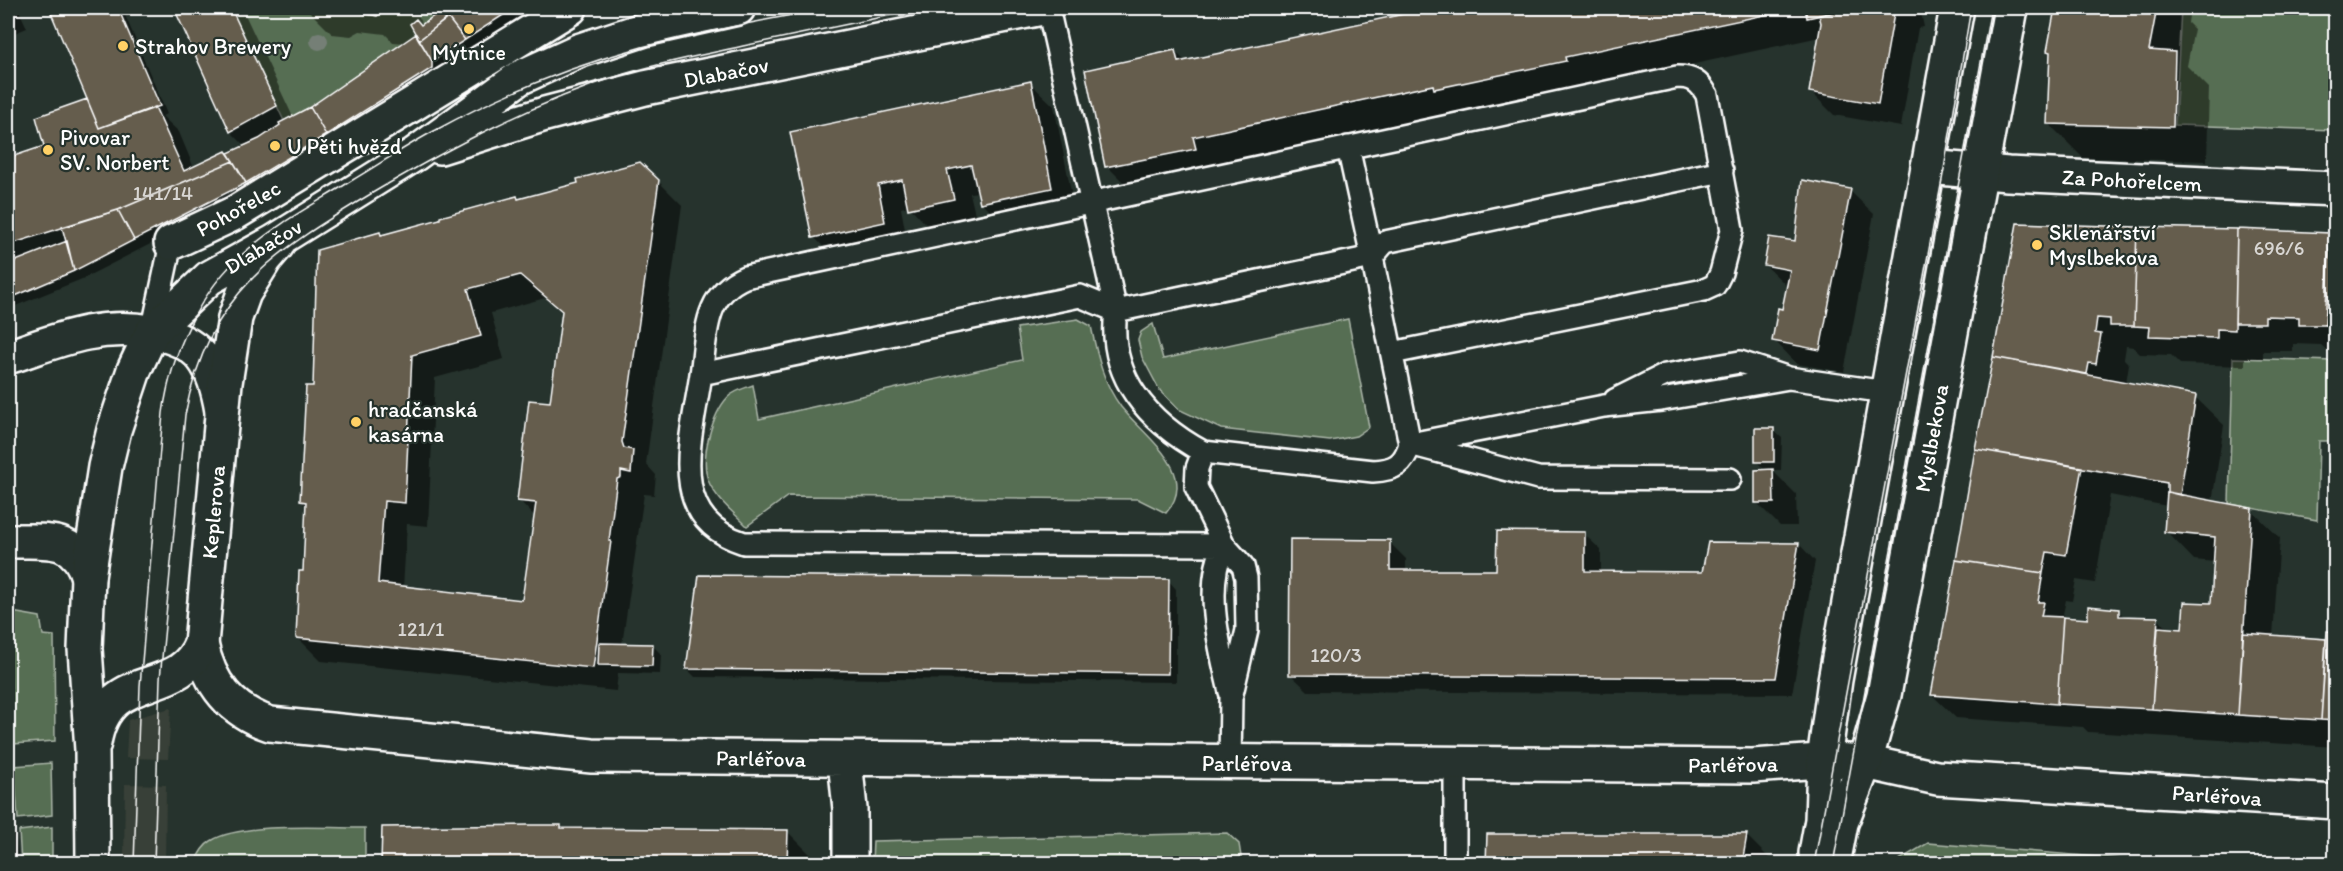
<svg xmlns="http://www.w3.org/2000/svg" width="2343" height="871" font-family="Itim,sans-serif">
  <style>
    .built { fill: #394037 }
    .green { fill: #576e53; stroke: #abb6a9; stroke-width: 1.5 }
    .shadow { fill: #0007; fill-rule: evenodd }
    .building { fill: #655d4e; stroke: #fff; stroke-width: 1.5; fill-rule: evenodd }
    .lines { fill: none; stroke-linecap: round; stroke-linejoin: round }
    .lane-casing { stroke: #fff; stroke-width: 26 }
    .street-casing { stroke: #fff; stroke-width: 38 }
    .secondary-casing { stroke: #fff; stroke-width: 38 }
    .lane { stroke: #26332d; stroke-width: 21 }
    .street { stroke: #26332d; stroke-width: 33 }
    .secondary { stroke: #26332d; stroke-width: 33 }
    .tram { stroke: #fff; stroke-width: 1.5 }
    .tree { fill: #747f76 }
    .poi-dot { fill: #ffd166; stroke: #26332d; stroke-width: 2 }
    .labels { text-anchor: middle; stroke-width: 4.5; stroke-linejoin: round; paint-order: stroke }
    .number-label { font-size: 20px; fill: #d8d6d3 }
    .poi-label { font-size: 22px; fill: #fff; stroke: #26332d; text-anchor: start }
    .street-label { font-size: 22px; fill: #fff; stroke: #26332d }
  </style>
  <rect width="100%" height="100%" fill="#26332d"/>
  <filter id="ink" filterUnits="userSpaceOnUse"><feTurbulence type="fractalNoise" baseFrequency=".0167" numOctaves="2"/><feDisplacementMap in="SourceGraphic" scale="12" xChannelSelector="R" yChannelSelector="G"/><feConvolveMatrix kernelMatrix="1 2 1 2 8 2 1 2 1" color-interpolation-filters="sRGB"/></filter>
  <g filter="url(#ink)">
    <path class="built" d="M171,708l-3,51 -42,-1 2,-38z
      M125,784l41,1 -1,78h-41z"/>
    <path class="green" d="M231,8h129l3,5 14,3 12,-8h56l-24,17 -5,-6 -6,5 6,10 -106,73 -26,14z
      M2181,8h154v122l-160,-5z
      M1078,319l13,7c6,29 12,57 30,81 23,29 80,66 45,106l-28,-14 -350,-3 -41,30c-13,-13 -32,-28 -39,-46 -8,-23 4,-66 20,-83 6,-6 17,-9 25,-12l6,34 263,-59 -5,-32z
      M1348,319l21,108 -13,9 -26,5 -109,-12 -43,-20 -19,-20 -17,-32 -4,-17 3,-8 12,-8 10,35z
      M2233,358l102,3v80h-16l-2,79 -88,-16z
      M12,612l28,5 3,18 11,1 1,105 -42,3 -5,-129z
      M51,763l1,52 -34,4 -4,-53z
      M52,827v36h-31l-2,-32z
      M365,828v35h-170c3,-8 8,-17 16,-22 29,-19 117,-13 154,-13z
      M1227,833l12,11 3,19h-370l1,-22z
      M1928,843l242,20h-276z"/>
    <path class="shadow" d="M8,8h10l9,20 -19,8z
      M50,8h72l45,106 -5,2 17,16 15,36 52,-21 -15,-15 -55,-124h66l51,109 112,-74 -12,-1 -8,-8 -25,-3 -9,5 -19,-2 -26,-26h120l-9,5 6,12 25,-17h86l-280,183 -172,88 -74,30v-149l38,-13 43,-47z
      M1418,8h502l4,19 -6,1 -17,99 -67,-12 -24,-24 10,-54 -227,49 -457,109 -29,-29 68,-115 11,11 234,-50z
      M2056,8h134l-2,15 6,6 -7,37 22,22 -2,73 -124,-3 -35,-35 4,-69 -4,-3z
      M1030,83l24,23 21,105 -70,15 -24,-24 -2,-10 -9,1 7,30 -44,9 -24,-26 -8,2 7,38 -71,15 -23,-24 -22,-104z
      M658,181l24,24 -36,259 10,11 -2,20 -10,-1 -22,151 31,1 8,8 -1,20 -42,-1 -2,18 -295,-30 -24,-24 8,-65 2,-65 -6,-6 13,-113 66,-155 3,3 134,-39 2,3zM545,298l18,15 -12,91 -32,96 16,17 -11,85 -121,-14 4,-64 21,2 7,-148 69,-19 -13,-46z
      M1850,191l24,23 -30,158 -47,-8 -23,-24 14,-53 -23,-22 31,-22z
      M2018,225l318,9v119h-6l-9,-8 -28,-1v7h-30v7h-18v8l-65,-2 -9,-9 -31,-1 -7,-7 -7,-1 -2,13 5,5 -3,19 69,14 29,28 -12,77 39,8 29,28 -7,98 54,6 9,-9v114l-248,-15 -5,-5 -127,-9 -24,-23zM2110,495l57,11 -1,25 28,29 21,2 -2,42 -29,27 -16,-2 -11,-11h-32l-7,-8 -29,11 -27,-2 4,-19 6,1 4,-21 19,3z
      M1773,430l9,8 -1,32h-9l24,24 1,32h-17l-24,-24 10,-31 -10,-10z
      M1584,534l17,16v22l103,2 95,-30 16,17 -23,133 -484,-3 -17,-16 98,-133 17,17v13h92z
      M1168,580l8,9v93l-481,-5 -8,-8z
      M8,816l6,6 5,42h-11z
      M560,826l3,3 224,2 29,29v4h-433z
      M1746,835l24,24 -1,5h-281z"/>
    <path class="building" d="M49,8h69l42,98 -61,22z
      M174,8h57l46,98 -47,26z
      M360,8h29l-12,8 -14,-3z
      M445,8h15l-41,32 -9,-16 6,-5 5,6z
      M460,8h54l-49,32 -17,-22z
      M1417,8h381l-233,49 1,4 -132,28 -1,-4 -240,52 3,12 -91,18 -20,-97 90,-20 3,12 240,-51z
      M1805,8h49l-47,10z
      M1854,8h41l-17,96 -69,-12 12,-69 -2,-8z
      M2055,8h102l-8,42 26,2 -2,75 -126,-3 3,-72 -3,-1z
      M448,18l17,22 -33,21 -13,-21z
      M416,34l16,27v7l-106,67 -16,-28z
      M1031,81l21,107 -72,15 -9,-38 -24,5 7,29 -46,10 -6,-29 -24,5 7,37 -73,16 -22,-106z
      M87,99l12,29 56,-21 29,64 42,-20 7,10 -115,49 -110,35v-87l36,-12 -8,-29z
      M310,107l16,28 -80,48 -18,-30 31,-14 21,-14 -1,-2z
      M233,161l13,22 -112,57 -16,-30z
      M640,162l19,18 -37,262 2,6 9,2 -2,23 -10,-2v6l-4,2 -8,62h2l-18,127 -297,-30 3,-67h4l3,-69 -6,-1 6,-115h7l4,-136 63,-18 1,3 59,-16v-2l77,-21 1,3 60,-16 -1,-4zM520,275l42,36 -12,91 -21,-2 -12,101 19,2 -14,97 -144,-17 6,-82 21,2 7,-148 69,-19 -13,-47z
      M1802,180l49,9 -31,161 -48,-9 6,-33 4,1 8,-39 -26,-5 5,-28 26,4z
      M118,210l16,30 -60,31 -12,-44z
      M2017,223l120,4 -3,99h-24v-7l-13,-1 -2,15 6,1 -5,30 -7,-1 -2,11 -94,-17z
      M2137,227l100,2 -2,101 -18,-1v9l-68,-2 1,-9 -16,-1z
      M2237,229l93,4 -5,92h-26v-8l-34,-1v7h-30z
      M2330,233h6v93l-11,-1z
      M67,241l7,30 -66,28v-35z
      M1993,357l203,38 -16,100 -13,-3v-9l-192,-34z
      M1755,428h19v34h-19z
      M1975,449l107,18 -16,88 -19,-3 -4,21 -87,-13z
      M1773,469l1,34h-19v-33z
      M2167,492l85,16 -14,207 -86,-6 6,-82 24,2 2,-27 27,1 4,-66 -51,-5z
      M1497,531l88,1v39l117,1 6,-30 91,1 -23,135 -487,-3 1,-136 100,1v30h106z
      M1956,560l87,13 -5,29h6l-3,14 22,1 -6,87 -126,-9z
      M699,575l470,4 -1,95 -482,-5z
      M2088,606l31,3v7l39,1 -6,92 -95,-5 6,-87 25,2z
      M2327,631l9,1v89l-15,-1z
      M2243,633l83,6 -5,81 -83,-5z
      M599,643l54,1 -1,22 -54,-1z
      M529,825h32v3l227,2 -1,34h-406l1,-37z
      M1487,834h260l-5,30h-256z"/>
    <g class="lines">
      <g class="lane-casing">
        <path id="lane" d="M1048,8l68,303 -36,-15 -379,78c-9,63 -37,144 43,169l480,2
          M1722,171l-337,71 -13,15 38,187 128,34 192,1
          M152,332l19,-89
          M701,374c6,-40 2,-79 44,-97l932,-200c15,0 22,4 30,18l25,135 -11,43 -6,12 -11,5 -312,63
          M1615,400l50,-25 75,-13 49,16 97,14
          M1203,452c-55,-30 -96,-76 -87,-141l256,-54 -24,-110
          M1224,545c-21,43 -4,103 6,147
          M1230,763l1,-65 16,-68 -1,-52 -3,-12 -19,-21 -28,-58 1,-19 6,-16 170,19c21,-1 31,-6 37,-27l194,-38 57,-6 128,-22
          M1455,864v-99"/>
      </g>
      <g class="street-casing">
        <path id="street" d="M1928,167l80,7 328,15
          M171,243l64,-30 335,-205
          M8,357c51,-17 89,-34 144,-25 49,9 62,32 70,79
          M8,541c38,1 67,-7 80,36
          M201,644c8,40 30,67 69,80l322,32 1161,10 80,-6 32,2 72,16 399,24
          M845,760l5,49v55"/>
      </g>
      <g class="secondary-casing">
        <path id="secondary" d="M440,147l105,-33 100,-26 397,-80
          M94,743c13,-78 84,-42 107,-99l24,-261 10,-65 9,-25 21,-34 12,-14
          M1816,853l6,-33 2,-60 11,-80 122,-672
          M93,864l-1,-114 -7,-101 3,-72 17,-110 9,-37 20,-60 18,-38 57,-54 65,-36 141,-88 104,-76 59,-27 67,-22 93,-21
          M1833,864l8,-41 24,-61 19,-67 127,-687"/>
      </g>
      <use href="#lane" class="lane"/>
      <use href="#street" class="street"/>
      <use href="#secondary" class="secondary"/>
      <path class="tram" d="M134,864l6,-178 23,-273c8,-59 36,-122 83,-162 32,-28 69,-47 105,-70 29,-17 56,-36 85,-51 64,-35 136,-64 206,-83 61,-16 124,-27 186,-39
        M154,864l6,-185 25,-264c24,-123 89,-163 189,-223 80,-47 160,-89 250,-118 39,-12 79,-19 119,-28 61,-13 122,-26 182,-38
        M1814,864l130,-695 27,-161
        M1833,864l158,-856"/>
    </g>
    <circle class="tree" cx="319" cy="41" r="9"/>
  </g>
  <g class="poi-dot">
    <circle cx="469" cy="29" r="6"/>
    <circle cx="123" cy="46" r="6"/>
    <circle cx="275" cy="146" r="6"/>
    <circle cx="48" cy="150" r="6"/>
    <circle cx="2037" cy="245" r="6"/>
    <circle cx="356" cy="422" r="6"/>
  </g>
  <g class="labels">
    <g class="number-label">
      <text x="163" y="200">141/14</text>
      <text x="2279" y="255">696/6</text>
      <text x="421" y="636">121/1</text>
      <text x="1336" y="662">120/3</text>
    </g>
    <g class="poi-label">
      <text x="135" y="54">Strahov Brewery</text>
      <text x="469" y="60" text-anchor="middle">Mýtnice</text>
      <text x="60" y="145">Pivovar<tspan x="60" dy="25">SV. Norbert</tspan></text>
      <text x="287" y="154">U Pěti hvězd</text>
      <text x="2049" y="240">Sklenářství<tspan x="2049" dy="25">Myslbekova</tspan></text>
      <text x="368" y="417">hradčanská<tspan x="368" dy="25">kasárna</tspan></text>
    </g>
    <g class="street-label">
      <text transform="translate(726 72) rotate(-11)" y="8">Dlabačov</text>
      <text transform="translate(2132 180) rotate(3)" y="8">Za Pohořelcem</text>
      <text transform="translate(238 208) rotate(-29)" y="8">Pohořelec</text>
      <text transform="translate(263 246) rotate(-31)" y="8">Dlabačov</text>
      <text transform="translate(1931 438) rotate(-80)" y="8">Myslbekova</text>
      <text transform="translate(213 512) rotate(-85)" y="8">Keplerova</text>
      <text transform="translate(761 758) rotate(1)" y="8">Parléřova</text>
      <text x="1247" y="771">Parléřova</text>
      <text transform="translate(1733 764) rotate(-1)" y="8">Parléřova</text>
      <text transform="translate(2217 795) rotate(4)" y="8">Parléřova</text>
    </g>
  </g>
  <rect width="2343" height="871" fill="none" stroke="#26332d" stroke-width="30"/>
  <rect x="15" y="15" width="2313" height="841" fill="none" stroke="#fff" stroke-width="2" filter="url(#ink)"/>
</svg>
